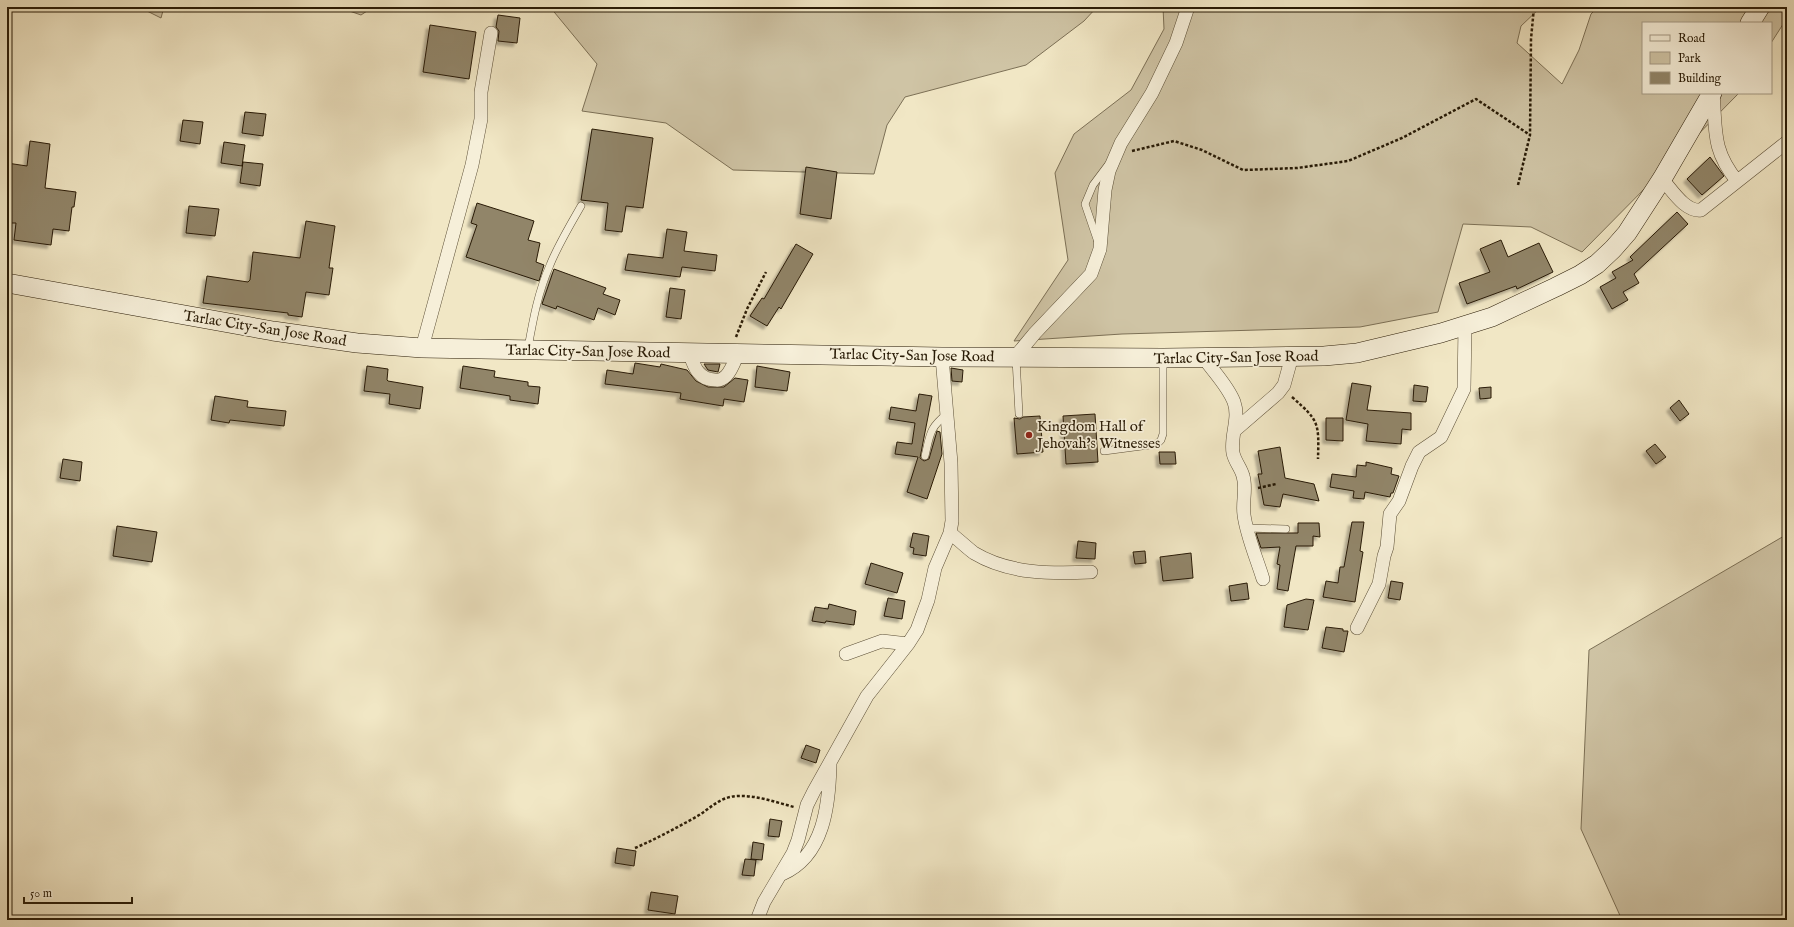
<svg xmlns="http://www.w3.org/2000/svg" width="1794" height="927" font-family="'IM FELL English',serif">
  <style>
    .green { fill: #cfc4a5; stroke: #7c7056 }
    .building { fill: #918569; stroke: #291b06; filter: url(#shadow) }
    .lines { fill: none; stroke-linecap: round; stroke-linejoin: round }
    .lane-casing { stroke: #5b4e36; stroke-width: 8 }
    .street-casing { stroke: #5b4e36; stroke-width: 14 }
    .secondary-casing { stroke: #291b06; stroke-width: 20 }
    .path { stroke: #291b06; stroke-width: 2.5; stroke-dasharray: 3 2; stroke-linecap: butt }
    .lane { stroke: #f6efd9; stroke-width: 7 }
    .street { stroke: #f6efd9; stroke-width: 13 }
    .secondary { stroke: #f6efd9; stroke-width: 19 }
    .poi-dot { fill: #8f2418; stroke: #f6efd9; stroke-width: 1.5 }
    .labels { text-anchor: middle; stroke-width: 3.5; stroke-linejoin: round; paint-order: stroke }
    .street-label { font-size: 15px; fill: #291b06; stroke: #f6efd9 }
    .poi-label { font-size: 15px; fill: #291b06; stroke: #f6efd9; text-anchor: start }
  </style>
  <defs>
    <filter id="shadow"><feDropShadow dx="-3.5" dy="3.5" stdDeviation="1" flood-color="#0004"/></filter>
  </defs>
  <rect width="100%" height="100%" fill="#f1e7c5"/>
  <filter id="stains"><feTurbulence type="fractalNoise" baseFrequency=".005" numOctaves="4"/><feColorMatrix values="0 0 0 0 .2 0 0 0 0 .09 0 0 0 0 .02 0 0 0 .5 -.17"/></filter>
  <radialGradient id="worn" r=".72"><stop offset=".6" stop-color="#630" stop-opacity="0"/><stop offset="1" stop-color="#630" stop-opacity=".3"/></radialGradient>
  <path class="green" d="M139,7h25l-3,11z
    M338,7h35l-12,8z
    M550,7h547l-13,14 -58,44 -121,32 -18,28 -13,49 -141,-4 -67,-47 -84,-12 15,-47z
    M1163,7h378l-20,19 -4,17 45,41 17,-34 12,-36 7,-7h189v11l-16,25v-20h-128v70h96l-157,159 -51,-25 -68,-3 -25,88 -78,15 -238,7 -108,7 54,-81 -13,-87 19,-39 57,-44 33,-61z
    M1787,532v388h-165l-41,-91 8,-179 195,-114z"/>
  <path class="building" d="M498,15l22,3 -3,25 -19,-2 1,-10 -3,-4z
    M430,25l46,7 -7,47 -46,-7z
    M245,112l21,2 -3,22 -21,-3z
    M183,120l20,2 -3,22 -20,-3z
    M592,129l61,9 -10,70 -17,-2 -4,26 -17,-2 3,-27 -27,-3z
    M30,141l20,3 -5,44 31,4 -2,15h-2l-3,24 -16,-2 -2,16 -37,-5 2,-17h-9v-60l20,3z
    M224,142l21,3 -3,21 -21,-3z
    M1710,157l14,19 -22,19 -15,-16z
    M243,162l20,2 -3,22 -20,-3z
    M806,167l31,5 -6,47 -31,-5z
    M477,203l57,18 -6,19 12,3 -4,19 8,3 -5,16 -73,-24 11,-32 -6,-2z
    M189,206l30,3 -4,27 -29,-3z
    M1677,212l11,12 -54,50 5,9 -16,9 5,8 -16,9 -12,-22 16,-9 -4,-6 21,-12 -3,-3z
    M306,221l29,5 -6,42h4l-4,27 -23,-3 -4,25 -14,-2v-2l-85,-10 4,-27 41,6 2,-2 3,-28 47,6z
    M667,229l20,3 -3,19 33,4 -2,16 -33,-4 -2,10 -55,-7 3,-16 35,4z
    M1501,240l7,17 31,-14 14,29 -36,17 -1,-3 -49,18 -8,-21 31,-11 -10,-23z
    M796,244l17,10 -32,55 -2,-2 -12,19 -17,-10 12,-18 2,1z
    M554,269l52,19 -3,6 17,6 -5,15 -17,-7 -4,12 -37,-14 -1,3 -14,-5z
    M670,288l15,2 -4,29 -15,-2z
    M635,363l25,4 1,-3 26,6 9,11 12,6h16l11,-9 13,2 -4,22 -20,-3 -1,7 -43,-7 1,-6 -76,-9 2,-14 26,4z
    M704,364h16l-2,8 -10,-2z
    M367,366l21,3 -1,11 1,1 35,6 -3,22 -31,-5 1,-10 -26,-3z
    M463,366l32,5 -1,6 34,5v4l12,1 -2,17 -28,-4v-4l-50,-8z
    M757,366l33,6 -3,19 -32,-4z
    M951,368l12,2 -1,12 -10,-1z
    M1352,383l19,3 -4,24 44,3v17l-9,-1 -1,15 -35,-3 2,-17 -22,-4z
    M1414,385l14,2 -2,15 -13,-1z
    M1491,387v11l-11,1 -1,-11z
    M919,394l13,2 -12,62 4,3 5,-2 8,-28 3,1 2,22 -15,45 -20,-7 11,-35 -23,-3 2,-12 15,2 3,-21 -26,-4 2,-12 25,4z
    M215,396l33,5 -1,6 39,4 -2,15 -54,-6 -1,3 -18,-3z
    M1679,400l10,14 -9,7 -10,-13z
    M1095,414l3,48 -32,2 -3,-48z
    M1040,416l3,36 -26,2 -3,-36 6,1 3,-2z
    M1326,418h17v23l-17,-1z
    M1655,444l11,13 -10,7 -10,-13z
    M1280,447l5,31 29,6 5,17 -36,-7 -3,13 -16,-2 -6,-31h4l-4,-23z
    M1159,452h16l1,12h-16z
    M63,459l19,3 -2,19 -20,-3z
    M1366,462l26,6 -1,6 8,2 -6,17h-2l-1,4 -25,-5 -1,7 -11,-1 1,-7 -24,-4 2,-13 24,3 1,-12 9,1z
    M1352,522h12l-4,29 3,1 -8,50 -32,-5 3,-16 12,2 2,-16h4z
    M1298,523h21l1,14 -7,-1v10h-17l-8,45 -11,-2 3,-24 -3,-1 3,-17 -19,1 -5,-15h42z
    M117,526l40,6 -5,30 -39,-6z
    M913,533l16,3 -3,20 -13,-2 1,-6 -4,-1z
    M1078,541l18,2 -1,16 -19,-1z
    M1145,551l1,12 -11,1 -2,-12z
    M1191,553l2,25 -30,3 -3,-24z
    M871,563l32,10 -6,20 -32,-9z
    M1391,581l12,2 -3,17 -12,-2z
    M1247,583l2,16 -18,2 -2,-15z
    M888,598l17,3 -3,18 -18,-3z
    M1306,599l8,1 -6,30 -24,-3 3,-22z
    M829,604l27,7 -2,14 -28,-4 -1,2 -13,-2 3,-14 13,2z
    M1326,627l17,2v2h5l-4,21 -22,-4z
    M806,745l14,5 -4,13 -15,-5z
    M770,819l12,2 -3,16 -11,-1z
    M753,842l11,2 -2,16 -11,-1z
    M617,848l19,3 -2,15 -19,-3z
    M745,859l11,1 -2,16 -12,-1z
    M651,892l27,4 -3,18 -27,-4z"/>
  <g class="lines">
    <g class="lane-casing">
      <path id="lane" d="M1098,242l-13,-38 8,-19 15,-20
        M528,348c5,-28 10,-56 22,-83 8,-20 20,-40 31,-59
        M1016,359l3,55
        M1104,451l53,-7 4,-4 2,-6v-76
        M925,456c5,-21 4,-28 22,-42
        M1247,528l39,1"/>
    </g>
    <g class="street-casing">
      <path id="street" d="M1713,93c3,38 -1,57 24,88
        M1662,179c10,11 23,33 39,31l86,-68
        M422,348l50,-183 9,-46v-27l10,-59
        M689,352c5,14 9,28 26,28 5,1 8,-1 11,-4 6,-6 9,-16 12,-23
        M1015,357l20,-24 56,-59 9,-25 5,-59 4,-19 12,-28 31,-50 24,-50 12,-36
        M1203,357c10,14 25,29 31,45 6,17 -4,34 -1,51 2,9 8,15 10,23 4,12 -1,26 1,39 3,22 13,44 19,64
        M1234,431l44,-38 6,-8 8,-29
        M950,533c8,6 16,14 24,20 35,21 77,21 117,19
        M1357,628l22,-44 5,-28 3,-9 3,-33 9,-13 13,-35 7,-14 22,-15 23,-48 1,-63
        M846,654l36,-13 26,3
        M782,874c42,-18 47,-69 48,-109
        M757,920l7,-18 29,-49 5,-13 9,-35 7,-14 53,-95 41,-52 9,-14 11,-30 7,-32 15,-35 2,-12 -1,-58 -9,-106"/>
    </g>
    <g class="secondary-casing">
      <path id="secondary" d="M1750,23l10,-16
        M7,283l266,48 84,12 65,5 520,9 221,1 161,-2 33,-3 84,-20 51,-16 64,-30 24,-12 17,-11 16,-15 14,-16 35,-54 50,-86"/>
    </g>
    <path class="path" d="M1132,151l42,-10 28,9 41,20 54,-2 51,-7 54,-23 74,-39 54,36
      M1518,185l12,-50 1,-96 3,-32
      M736,337l11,-28 19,-37
      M1292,397c27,24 27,25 26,62
      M1258,488l18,-4
      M635,848c21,-9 41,-20 61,-31 14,-8 23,-20 41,-21 19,-1 38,6 57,11"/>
    <use href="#lane" class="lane"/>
    <use href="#street" class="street"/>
    <use href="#secondary" class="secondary"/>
  </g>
  <circle class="poi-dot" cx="1029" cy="435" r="4"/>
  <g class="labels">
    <g class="street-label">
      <text transform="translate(265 328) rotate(9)" y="5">Tarlac City-San Jose Road</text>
      <text transform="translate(588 351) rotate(1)" y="5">Tarlac City-San Jose Road</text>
      <text transform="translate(912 355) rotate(1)" y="5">Tarlac City-San Jose Road</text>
      <text transform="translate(1236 357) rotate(-1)" y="5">Tarlac City-San Jose Road</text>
    </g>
    <g class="poi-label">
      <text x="1037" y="431">Kingdom Hall of<tspan x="1037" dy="17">Jehovah's Witnesses</tspan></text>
    </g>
  </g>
  <rect width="1794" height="927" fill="none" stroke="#f1e7c5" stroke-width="24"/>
  <rect x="8" y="8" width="1778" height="911" fill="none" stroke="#291b06" stroke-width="2"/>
  <rect x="12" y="12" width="1770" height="903" fill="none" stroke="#291b06"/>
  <rect x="1642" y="22" width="130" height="72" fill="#f6efd9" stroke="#a49a85"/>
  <rect x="1650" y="35" width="20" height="6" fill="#f6efd9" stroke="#a49a85"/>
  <text x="1678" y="42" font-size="12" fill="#291b06">Road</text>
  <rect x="1650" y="52" width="20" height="12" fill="#cfc4a5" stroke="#a49a85"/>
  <text x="1678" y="62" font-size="12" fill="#291b06">Park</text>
  <rect x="1650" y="72" width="20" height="12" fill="#918569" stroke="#a49a85"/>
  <text x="1678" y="82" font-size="12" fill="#291b06">Building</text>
  <path d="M24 897v6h108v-6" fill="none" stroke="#291b06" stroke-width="2"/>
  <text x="30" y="897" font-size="12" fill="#291b06" stroke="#f6efd9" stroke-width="3" paint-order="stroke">50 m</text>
  <rect width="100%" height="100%" filter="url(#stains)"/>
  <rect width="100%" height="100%" fill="url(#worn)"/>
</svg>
